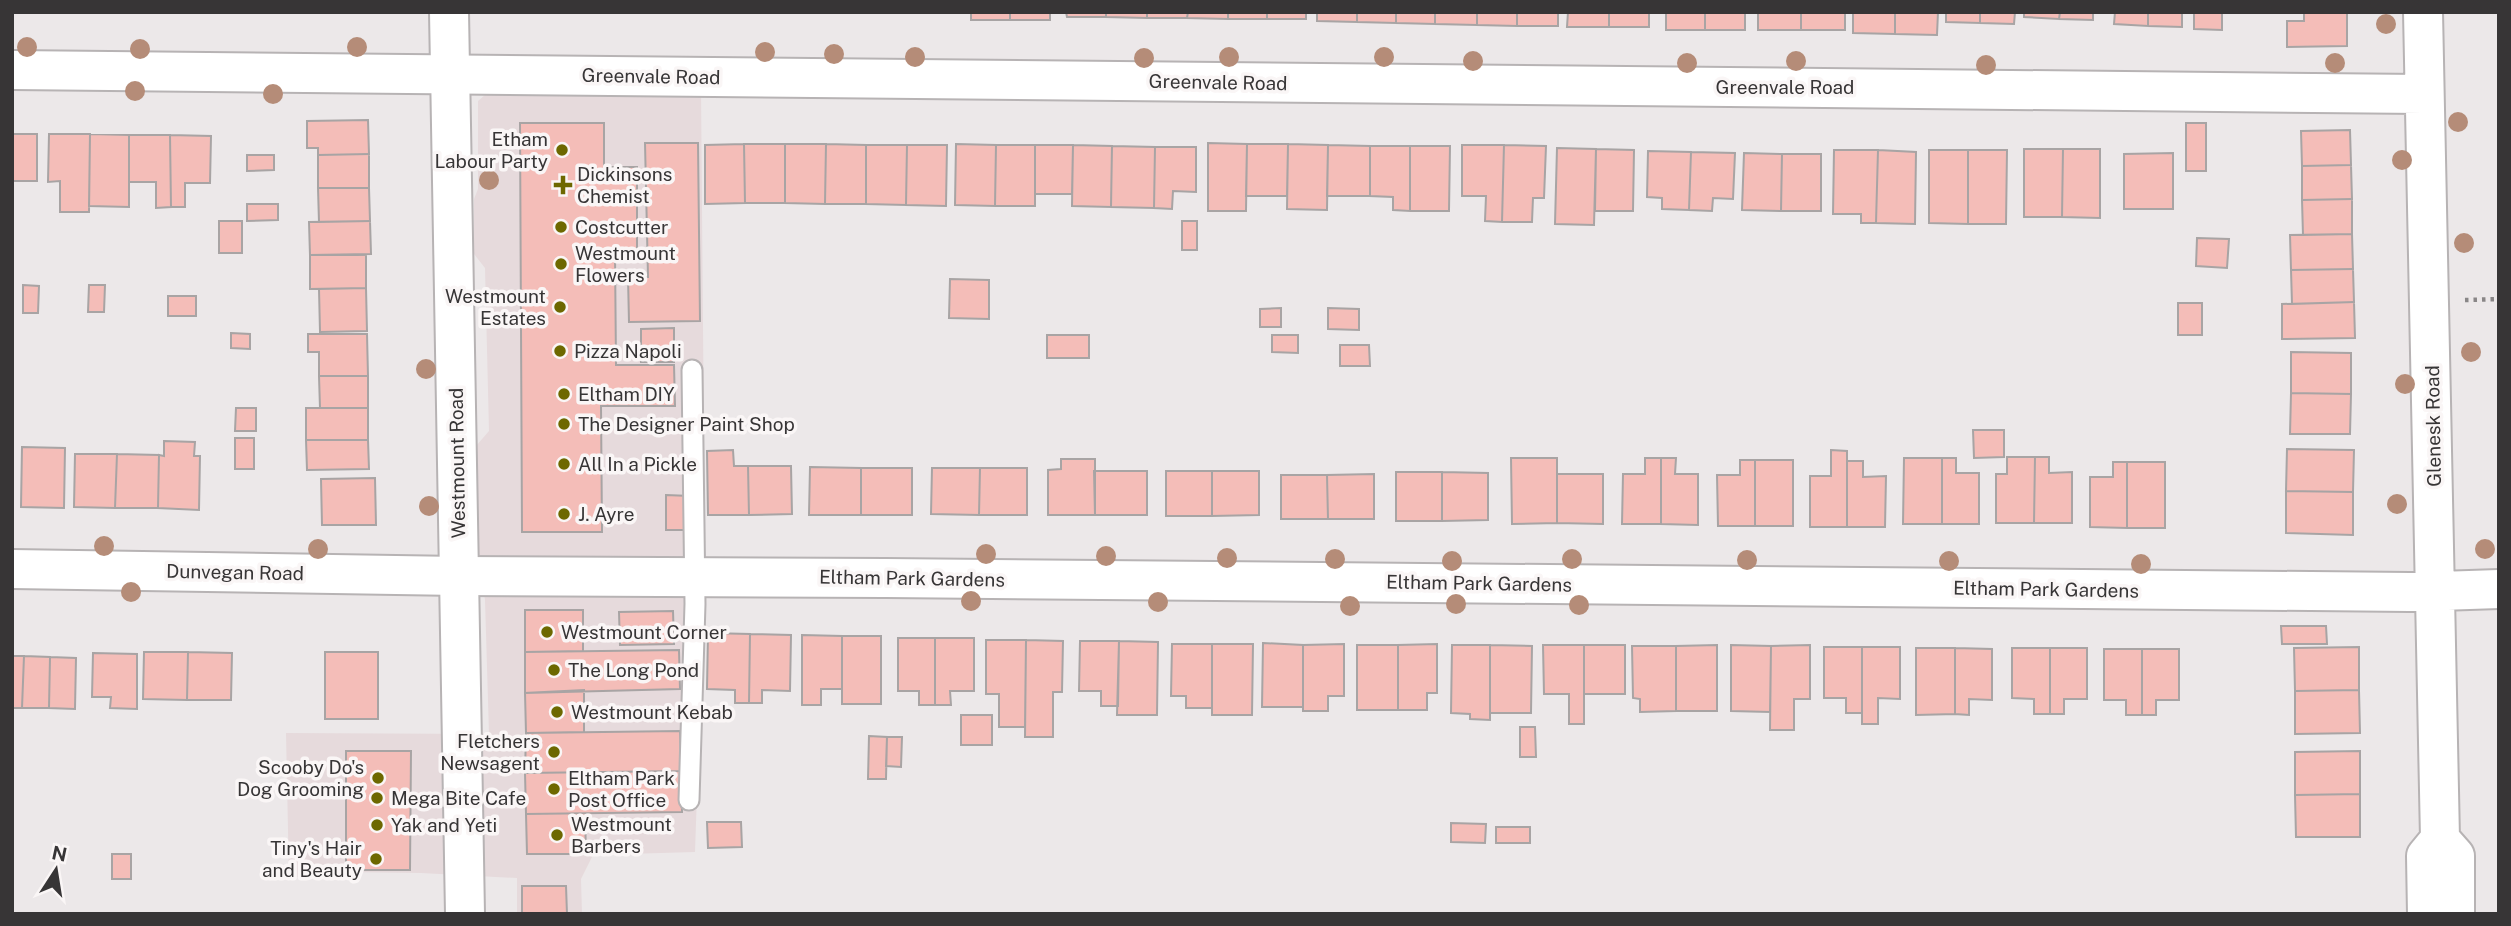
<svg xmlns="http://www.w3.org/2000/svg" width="2511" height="926" font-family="'Public Sans',sans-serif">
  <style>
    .built { fill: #e6dadc }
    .building { fill: #f4bdb8; stroke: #a8a4a4; stroke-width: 2 }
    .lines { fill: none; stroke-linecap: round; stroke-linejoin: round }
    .service-casing { stroke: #b7b3b4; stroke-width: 23 }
    .minor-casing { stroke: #b7b3b4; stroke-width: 42 }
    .tertiary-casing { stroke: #b7b3b4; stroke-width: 42 }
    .path { stroke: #898687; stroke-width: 4.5; stroke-dasharray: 3.5 5; stroke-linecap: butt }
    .service { stroke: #fff; stroke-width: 19 }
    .minor { stroke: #fff; stroke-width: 38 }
    .tertiary { stroke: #fff; stroke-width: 38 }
    .tree { fill: #b58c78 }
    .poi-dot { fill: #6d6800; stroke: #faf6f6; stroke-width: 2.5 }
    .labels { text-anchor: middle; stroke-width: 7; stroke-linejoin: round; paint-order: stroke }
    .street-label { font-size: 19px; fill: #373536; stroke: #faf6f6 }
    .poi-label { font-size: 19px; fill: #373536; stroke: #faf6f6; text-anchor: start }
  </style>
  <rect width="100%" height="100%" fill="#ece8e9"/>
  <path class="built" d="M701,88l4,475 -10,289 -102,3 -12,24 1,35h-65v-36l-96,-5 -78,-1 -54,6 -3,-145 203,1 -4,-134 -8,-53 -1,-101 13,-15 -4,-163 -11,-14v-55l4,-10v-88l7,-6 11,-2z"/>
  <path class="building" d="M971,12h39v8h-39z
    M1010,12h40v8h-40z
    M1066,12h40v5h-39z
    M1106,12h41v6l-41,-1z
    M1147,12h41l-1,6h-40z
    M1188,12h40v7l-41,-1z
    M1228,12h39v7h-39z
    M1267,12h39v7h-39z
    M1317,12h40v10l-40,-1z
    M1357,12h39v11l-39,-1z
    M1396,12h39v12l-39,-1z
    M1435,12h42v13l-42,-1z
    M1477,12h40v14l-40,-1z
    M1517,12h41v14h-41z
    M1568,12h41v15h-42z
    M1609,12h40v15h-40z
    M1666,12h39v18h-39z
    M1705,12h40v18h-40z
    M1758,12h43v18h-43z
    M1801,12h44v18h-44z
    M1853,12h42v22l-42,-1z
    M1895,12h43l-1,23 -42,-1z
    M1946,12h34v11l-34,-1z
    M1980,12h35l-1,12 -34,-1z
    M2024,12h36l-1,7 -35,-2z
    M2060,12h33v8l-34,-1z
    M2115,12h33v14l-34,-2z
    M2148,12h34v15l-34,-1z
    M2194,12h28v18l-28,-1z
    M2304,12h43v34l-60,1v-26h17z
    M368,120l1,34 -51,1v-7h-11v-27z
    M520,123h84v44h33v86h-22l1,112h58l1,41h-74l1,126h-80z
    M2186,123h20v48h-20z
    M2350,130l1,35 -49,1 -1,-35z
    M12,134h25v47h-25v13z
    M49,134h41l-1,78h-29v-31l-12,1z
    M90,134l39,1v72l-40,-1z
    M129,135h41l1,72 -15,1v-26h-27z
    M170,135l41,1 -1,47h-25v24h-14z
    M645,143h53l2,178 -71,1 -1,-45h20z
    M1208,143l39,1 -1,67h-38z
    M744,144h41v59h-40z
    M744,144l1,59 -40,1v-59z
    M785,144h41l-1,60 -40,-1z
    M826,144l40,1v59h-41z
    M956,144l40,1 -1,61 -40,-1z
    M1247,144h41l-1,52h-41z
    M1288,144l40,1 -1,65 -40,-1z
    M866,145h41l-1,60 -40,-1z
    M907,145h40l-1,61 -40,-1z
    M996,145h39v61h-40z
    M1035,145h38l-1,49h-37z
    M1073,145l39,1 -1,61 -39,-1z
    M1328,145l42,1v50h-43z
    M1462,145h42l-2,77 -17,-1 1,-25h-24z
    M1504,145l42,1 -2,52h-11l-1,24h-30z
    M1112,146l43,1 -1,61 -43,-1z
    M1370,146h40v65l-17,-1v-13l-23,-1z
    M1410,146h40l-1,65h-39z
    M1155,147h41v45l-23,-1 -1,18 -18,-1z
    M1557,148l39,1 -2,76 -39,-1z
    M1596,149l38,1 -1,61h-38z
    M2024,149h39l-1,68h-38z
    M2063,149h37v69l-38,-1z
    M1834,150h44l-2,73h-15v-9h-28z
    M1878,150l38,2 -1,72 -39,-1z
    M1929,150h39v74l-39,-1z
    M1968,150h39l-1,74h-38z
    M1648,151l43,1 -2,58 -27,-1v-11l-15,-1z
    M1691,152l44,1 -2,46 -20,-1 -1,13 -23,-1z
    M1744,153l38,1 -1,57 -39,-1z
    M2173,153v56h-49v-55z
    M369,154v34h-51v-33z
    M1782,154h39v57h-40z
    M247,155h27v15l-27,1z
    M2351,165l1,34 -50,1v-34z
    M318,188h51l1,33 -51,1z
    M2352,199v35l-49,1 -1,-35z
    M247,204h31v16l-31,1z
    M219,221h23v32h-23z
    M370,221l1,33 -61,1 -1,-33z
    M1182,221h15v29h-15z
    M2352,234l1,35 -62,1 -1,-35z
    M2197,238l32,1 -2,29 -31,-2z
    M310,255h56v33l-56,1z
    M2353,269l1,33 -62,2 -1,-34z
    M950,279l39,1v39l-40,-1z
    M23,285l16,1 -1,27h-15z
    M89,285h16l-1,27h-16z
    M366,288l1,43 -47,1 -1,-43z
    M168,296h28v20h-28z
    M2354,302l1,36 -73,1v-35z
    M2178,303h24v32h-24z
    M1281,308v19h-21v-18z
    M1328,308l31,1v21l-31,-1z
    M674,328v34h-33v-33z
    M231,333l19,1v15l-19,-1z
    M308,334h59l1,42h-49v-24h-11z
    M1047,335h42v23h-42z
    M1272,335h26v18l-26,-1z
    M1340,345h29l1,21h-30z
    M2291,352l60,1v41l-60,-1z
    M319,376h49v32h-48z
    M2291,393l60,1 -1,40h-60z
    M236,408h20v23h-21z
    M306,408h62v32h-62z
    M1973,430h31v27l-30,1z
    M235,438h19v31h-19z
    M306,440h62l1,29 -62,1z
    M164,441l31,1 -1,14h6l-1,54 -41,-2 1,-53 5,1z
    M22,447l43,1 -1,60 -43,-1z
    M2287,449l67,1 -1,42 -67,-1z
    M733,450l1,16h14l1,49h-41l-1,-64z
    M1831,450l16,1v76h-37v-51h21z
    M75,454h42l-2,54 -41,-1z
    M117,454l42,1 -1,53h-43z
    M2007,457h28l-1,66h-38v-49h11z
    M2035,457h14v16l23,-1v51h-38z
    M1511,458h46v65l-45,1z
    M1645,458h16v66h-39l1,-50h22z
    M1661,458h15l-1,16h23v51l-37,-1z
    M1904,458h38v66h-39z
    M1942,458h14v15h23v51h-37z
    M1061,459h34v56h-47v-45l13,-1z
    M1740,460h15v66h-37l-1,-51h23z
    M1755,460h38v66h-38z
    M1847,461h16v16l23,-1 -1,51h-38z
    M2113,462h14v66l-37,-1v-50h23z
    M2127,462h38v66h-38z
    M748,466h43l1,48 -43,1z
    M810,467l51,1v47h-52z
    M861,468h51v47h-51z
    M932,468h48l-1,47 -48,-1z
    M980,468h47v47h-48z
    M1094,471h53v44h-52z
    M1166,471h46v45h-46z
    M1212,471h47v44l-47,1z
    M1396,472h46v49h-46z
    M1442,472l46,1v47l-46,1z
    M1374,474v45h-46l-1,-44z
    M1557,474h46v50l-46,-1z
    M1281,475h46l1,44h-47z
    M375,478l1,47h-54l-1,-46z
    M2286,491l67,1v43l-67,-2z
    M666,495l24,1v34h-24z
    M525,610h58v41l-58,1z
    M673,611l1,33 -54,1 -1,-33z
    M2281,626h45l1,18h-45z
    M708,633l42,1 -1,69h-14v-13l-28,-1z
    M750,634l41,1 -1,56 -28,-1v13h-13z
    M802,635l40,1v53h-21v16h-19z
    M842,636h39v68h-39z
    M898,638h37v67h-16v-14h-21z
    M935,638h39v53h-24l1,14h-16z
    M986,640h40l-1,87h-26v-33h-13z
    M1026,640l37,1 -1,51h-9v45h-28z
    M1080,641h39l-1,65h-17v-15h-22z
    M1119,641l39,1 -1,73h-40z
    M1263,643l40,2v62h-41z
    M1172,644h40v64h-26v-12h-15z
    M1212,644h41l-1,71h-40z
    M1344,644v52h-16v15h-25v-66z
    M1437,644v49h-10v17h-29v-65z
    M1357,645h41v65h-41z
    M1452,645h38v75l-20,-1v-5l-19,-1z
    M1490,645l42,1 -1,67h-41z
    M1543,645h41v79h-15v-30h-25z
    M1584,645h41v49h-41z
    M1717,645v66h-41v-65z
    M1731,645l40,1 -1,66 -39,-1z
    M1810,645v54h-16v31h-24l1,-84z
    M1632,646h44v65l-36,1v-13l-7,-1z
    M1824,647h38v66h-16v-15h-22z
    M1862,647h38v52l-22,-1v26h-16z
    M2359,647v43l-64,1 -1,-43z
    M1916,648h39v66l-39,1z
    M1955,648l37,1v51l-23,-1v16l-14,-1z
    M2012,648h38v66h-16v-15l-22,-1z
    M2050,648h37v51h-23v15h-14z
    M2104,649h38v66h-16v-15h-22z
    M2142,649h37v51h-23v15h-14z
    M679,650l1,39 -155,4v-41z
    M144,652h44l-1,48 -44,-1z
    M188,652l44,1 -1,47h-44z
    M325,652h53v67h-53z
    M93,653l44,1v55l-27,-1 1,-11h-19z
    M12,656h12l-2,52h-10z
    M24,656l26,1 -1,51h-27z
    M50,657l26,1 -1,51 -26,-1z
    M584,690v42l-58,1 -1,-40z
    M2359,690l1,43 -65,1v-43z
    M961,715h31v30h-31z
    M1520,727h15l1,30h-16z
    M680,731l1,40 -156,2 1,-40z
    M869,736l18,1 -1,42h-18z
    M887,737h15l-1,30 -15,-1z
    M346,751h65l-1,119h-64z
    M2360,751v43l-65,1v-43z
    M681,771l1,41 -156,2 -1,-41z
    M2360,794v43h-64l-1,-42z
    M526,814h59l1,40h-59z
    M707,822h34l1,25 -34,1z
    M1451,823l35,1 -1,19 -34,-1z
    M1496,827h34v16h-34z
    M112,854h19v25h-19z
    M522,886h44l1,28h-45z"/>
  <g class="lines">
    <g class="service-casing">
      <path id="service" d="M689,800l6,-196 -3,-234"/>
    </g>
    <g class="minor-casing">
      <path id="minor" d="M2423,12l17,827 15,17v58
        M12,70l2411,24
        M12,569l447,7 427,2 1524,14 89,-3
        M2427,914l-1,-58 14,-17"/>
    </g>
    <g class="tertiary-casing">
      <path id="tertiary" d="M449,12l16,902"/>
    </g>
    <path class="path" d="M2465,300l34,-1"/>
    <use href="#service" class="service"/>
    <use href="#minor" class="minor"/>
    <use href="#tertiary" class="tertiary"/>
  </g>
  <g class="tree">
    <circle cx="2386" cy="24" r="10"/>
    <circle cx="27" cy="47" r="10"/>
    <circle cx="357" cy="47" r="10"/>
    <circle cx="140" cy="49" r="10"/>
    <circle cx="765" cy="52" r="10"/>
    <circle cx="834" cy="54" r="10"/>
    <circle cx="915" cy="57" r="10"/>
    <circle cx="1229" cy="57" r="10"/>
    <circle cx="1384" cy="57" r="10"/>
    <circle cx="1144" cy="58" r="10"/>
    <circle cx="1473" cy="61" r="10"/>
    <circle cx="1796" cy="61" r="10"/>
    <circle cx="1687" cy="63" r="10"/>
    <circle cx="2335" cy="63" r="10"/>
    <circle cx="1986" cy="65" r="10"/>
    <circle cx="135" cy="91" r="10"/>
    <circle cx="273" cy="94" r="10"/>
    <circle cx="2458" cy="122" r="10"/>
    <circle cx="2402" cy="160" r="10"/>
    <circle cx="489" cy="180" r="10"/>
    <circle cx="2464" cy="243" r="10"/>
    <circle cx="2471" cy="352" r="10"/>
    <circle cx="426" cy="369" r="10"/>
    <circle cx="2405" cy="384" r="10"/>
    <circle cx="2397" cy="504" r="10"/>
    <circle cx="429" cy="506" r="10"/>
    <circle cx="104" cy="546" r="10"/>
    <circle cx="318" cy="549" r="10"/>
    <circle cx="2485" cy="549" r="10"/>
    <circle cx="986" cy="554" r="10"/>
    <circle cx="1106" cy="556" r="10"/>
    <circle cx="1227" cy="558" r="10"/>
    <circle cx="1335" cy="559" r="10"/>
    <circle cx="1572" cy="559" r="10"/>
    <circle cx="1747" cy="560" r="10"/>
    <circle cx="1452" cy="561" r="10"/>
    <circle cx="1949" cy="561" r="10"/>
    <circle cx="2141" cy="564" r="10"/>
    <circle cx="131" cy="592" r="10"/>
    <circle cx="971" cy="601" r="10"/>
    <circle cx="1158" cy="602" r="10"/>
    <circle cx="1456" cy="604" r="10"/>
    <circle cx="1579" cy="605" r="10"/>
    <circle cx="1350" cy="606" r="10"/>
  </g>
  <g class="poi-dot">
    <circle cx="562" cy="150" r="7"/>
    <path d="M559.5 174.5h7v7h7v7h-7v7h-7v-7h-7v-7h7z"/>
    <circle cx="561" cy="227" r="7"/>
    <circle cx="561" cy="264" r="7"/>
    <circle cx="560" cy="307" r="7"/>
    <circle cx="560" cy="351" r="7"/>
    <circle cx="564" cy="394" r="7"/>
    <circle cx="564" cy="424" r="7"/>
    <circle cx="564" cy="464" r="7"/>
    <circle cx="564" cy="514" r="7"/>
    <circle cx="547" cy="632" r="7"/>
    <circle cx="554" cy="670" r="7"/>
    <circle cx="557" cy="712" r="7"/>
    <circle cx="554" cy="752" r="7"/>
    <circle cx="378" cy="778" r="7"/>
    <circle cx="554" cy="789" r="7"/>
    <circle cx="377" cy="798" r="7"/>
    <circle cx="377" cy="825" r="7"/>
    <circle cx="557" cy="835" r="7"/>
    <circle cx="376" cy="859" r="7"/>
  </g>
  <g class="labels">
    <g class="street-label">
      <text transform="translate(651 76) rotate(1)" y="7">Greenvale Road</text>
      <text transform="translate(1218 82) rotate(1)" y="7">Greenvale Road</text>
      <text x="1785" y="94">Greenvale Road</text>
      <text transform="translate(2433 426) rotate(-91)" y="7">Glenesk Road</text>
      <text transform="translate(457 463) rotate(-91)" y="7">Westmount Road</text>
      <text transform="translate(235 572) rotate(1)" y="7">Dunvegan Road</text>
      <text transform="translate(912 578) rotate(1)" y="7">Eltham Park Gardens</text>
      <text transform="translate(1479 583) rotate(1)" y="7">Eltham Park Gardens</text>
      <text transform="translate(2046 589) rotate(1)" y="7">Eltham Park Gardens</text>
    </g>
    <g class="poi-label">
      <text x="548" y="146" text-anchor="end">Etham<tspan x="548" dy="22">Labour Party</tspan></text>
      <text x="577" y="181">Dickinsons<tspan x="577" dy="22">Chemist</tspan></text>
      <text x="575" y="234">Costcutter</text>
      <text x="575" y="260">Westmount<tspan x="575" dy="22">Flowers</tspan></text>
      <text x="546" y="303" text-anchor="end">Westmount<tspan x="546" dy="22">Estates</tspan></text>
      <text x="574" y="358">Pizza Napoli</text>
      <text x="578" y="401">Eltham DIY</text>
      <text x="578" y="431">The Designer Paint Shop</text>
      <text x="578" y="471">All In a Pickle</text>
      <text x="578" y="521">J. Ayre</text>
      <text x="561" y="639">Westmount Corner</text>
      <text x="568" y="677">The Long Pond</text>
      <text x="571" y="719">Westmount Kebab</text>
      <text x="540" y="748" text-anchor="end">Fletchers<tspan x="540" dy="22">Newsagent</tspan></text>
      <text x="364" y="774" text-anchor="end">Scooby Do's<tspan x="364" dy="22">Dog Grooming</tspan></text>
      <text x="568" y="785">Eltham Park<tspan x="568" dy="22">Post Office</tspan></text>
      <text x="391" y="805">Mega Bite Cafe</text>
      <text x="571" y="831">Westmount<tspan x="571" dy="22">Barbers</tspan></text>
      <text x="391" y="832">Yak and Yeti</text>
      <text x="362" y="855" text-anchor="end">Tiny's Hair<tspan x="362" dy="22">and Beauty</tspan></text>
    </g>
  </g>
  <rect width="2511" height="926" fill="none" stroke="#373536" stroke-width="28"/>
  <g transform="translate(56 870) rotate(12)" stroke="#faf6f6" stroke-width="5" paint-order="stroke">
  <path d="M0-5L12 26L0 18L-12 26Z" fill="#373536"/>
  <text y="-10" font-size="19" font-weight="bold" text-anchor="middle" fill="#373536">N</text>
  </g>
</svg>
